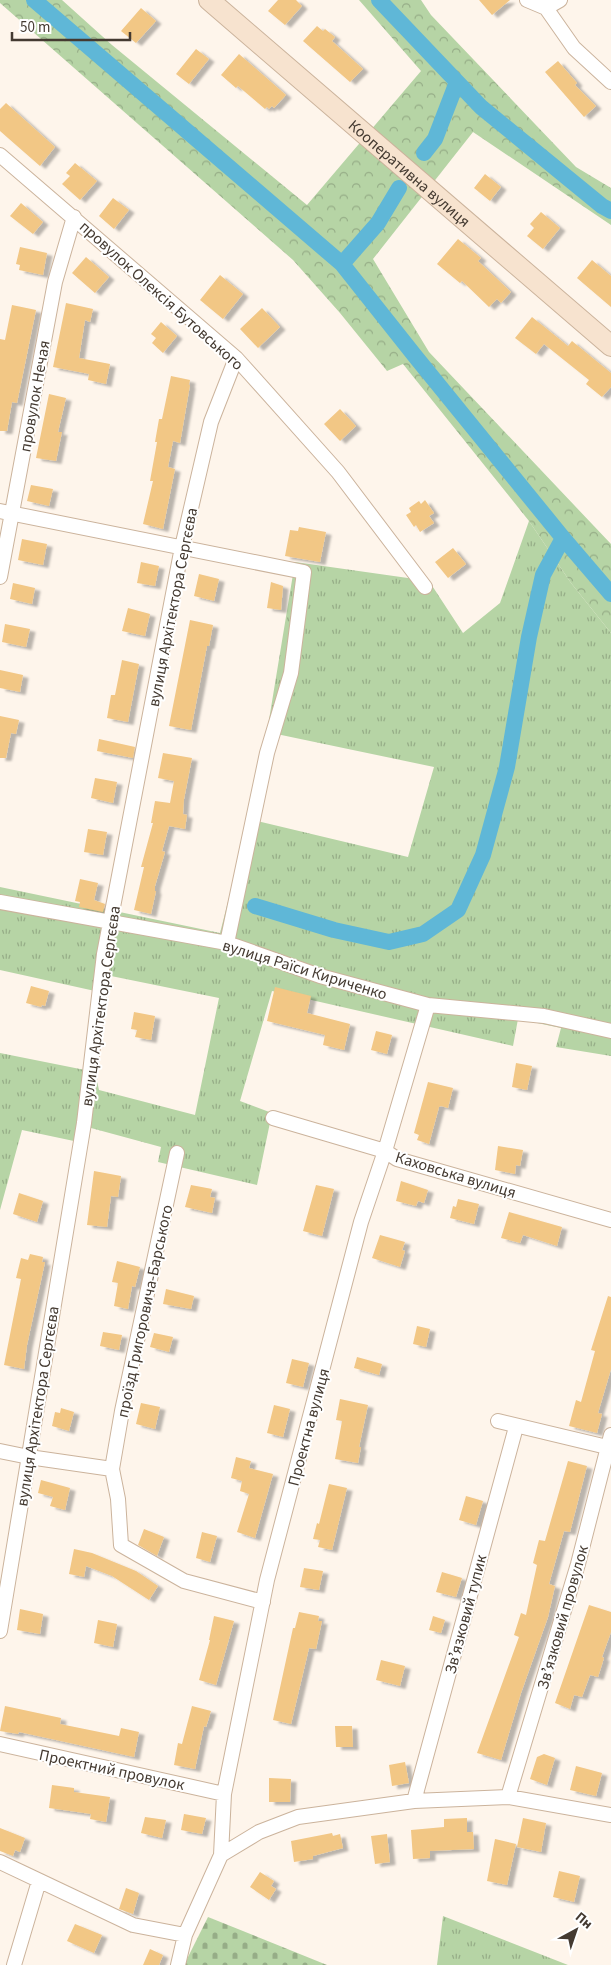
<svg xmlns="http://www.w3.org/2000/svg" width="611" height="1965" font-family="'Source Sans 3',sans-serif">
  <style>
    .grass { fill: url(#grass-tufts) }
    .forest { fill: url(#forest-crowns) }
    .cemetery { fill: url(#cemetery-stones) }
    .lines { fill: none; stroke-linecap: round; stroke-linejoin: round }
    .canal { stroke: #5fb7d7; stroke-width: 16 }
    .building { fill: #f2c785; filter: url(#shadow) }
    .street-casing { stroke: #cbb39c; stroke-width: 16 }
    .secondary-casing { stroke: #cbb39c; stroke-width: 22 }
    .street { stroke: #fff; stroke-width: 14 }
    .secondary { stroke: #f7e3cf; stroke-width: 20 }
    .labels { text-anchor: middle; stroke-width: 4; stroke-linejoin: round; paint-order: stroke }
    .street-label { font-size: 16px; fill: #443a31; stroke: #fff }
  </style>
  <defs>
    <pattern id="grass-tufts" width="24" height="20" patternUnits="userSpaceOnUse" patternTransform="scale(1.25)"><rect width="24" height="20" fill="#b6d4a5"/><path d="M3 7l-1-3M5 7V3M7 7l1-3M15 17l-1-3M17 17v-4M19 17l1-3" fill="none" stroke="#96ad87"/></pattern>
    <pattern id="forest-crowns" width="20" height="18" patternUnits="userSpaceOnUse" patternTransform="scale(1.25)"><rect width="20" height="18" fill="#b6d4a5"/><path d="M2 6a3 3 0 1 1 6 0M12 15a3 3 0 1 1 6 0" fill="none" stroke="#96ad87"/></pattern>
    <pattern id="cemetery-stones" width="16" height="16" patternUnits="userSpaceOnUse" patternTransform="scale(1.25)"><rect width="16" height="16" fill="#b6d4a5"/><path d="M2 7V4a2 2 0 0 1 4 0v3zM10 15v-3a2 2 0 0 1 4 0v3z" fill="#96ad87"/></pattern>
    <filter id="shadow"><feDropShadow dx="5.5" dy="3" stdDeviation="1" flood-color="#0004"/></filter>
  </defs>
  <rect width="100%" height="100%" fill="#fef5eb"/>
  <path class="grass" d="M529,521l42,62 40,50v423l-55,-9 5,-19 -43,-9 -5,27 -241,-55 -32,110 32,12 -15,72 -99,-23 3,-15 -70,-19 -3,16 -66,-14 -22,80v-157l95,19 4,18 96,25 24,-117 -108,-22 -7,17 -104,-23v-83l220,46 29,-114 159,38 26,-90 -167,-35 28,-170 134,19 34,52 37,-30z
    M443,1916l125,49h-131z"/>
  <path class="forest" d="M0,0h62l50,45 195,160 114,-134 -62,-71h62l10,15 145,152 35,21v37l-138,-93 -100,127 56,93 182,192v89l-40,-50 -42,-62 -126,-157 -16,7 -47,-58 -47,-53 -293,-257z"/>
  <path class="cemetery" d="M208,1917l119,48h-143z"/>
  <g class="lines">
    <path class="canal" d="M34,0l308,264 73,92 148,182 48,56
      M379,0l102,107 121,99 9,5
      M424,153l11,-14 22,-57
      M342,264l36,-41 21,-35
      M255,906l79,24 55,12 34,-8 35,-24 25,-55 24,-88 22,-130 14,-62 20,-37"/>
  </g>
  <path class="building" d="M278,0h18l6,6 -17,19 -17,-14z
    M479,0h31l-18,15z
    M141,8l15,13 -20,22 -15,-12z
    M317,26l6,5 2,-2 10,8 -3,4 31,28 -13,13 -47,-41z
    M196,49l13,10 -20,25 -13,-10z
    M239,54l47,41 -12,13 -2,-2 -3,3 -2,-2 -2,2 -27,-23 -2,2 -15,-13z
    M558,61l19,22 -2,2 21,21 -12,11 -39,-45z
    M6,103l49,44 -15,19 -40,-35v-22z
    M75,163l22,18 -17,19 -18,-16 8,-8 -4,-3z
    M485,174l16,13 -11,14 -16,-13z
    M113,198l16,12 -15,19 -15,-13z
    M21,203l22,19 -10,12 -23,-18z
    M541,212l19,16 -17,21 -16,-13 7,-8 -4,-4z
    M458,239l23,19 -3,3 33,31 -10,11 -4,-4 -8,8 -27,-26 -2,2 -23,-19z
    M20,247l27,6 -4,22 -24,-5 1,-5 -4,-1z
    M86,257l23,20 -14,16 -23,-20z
    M592,260l19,16v31l-34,-29z
    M220,275l23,19 -20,25 -23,-19z
    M66,303l27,6 -3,13 -5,-2 -6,38 31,6 -4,20 -18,-4 1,-6 -36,-7z
    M12,305l24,5 -19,93 -5,-1 -5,29h-7v-92l5,1z
    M262,308l18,19 -22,21 -18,-19z
    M532,317l36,29 4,-5 39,32v14l-9,10 -16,-13 3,-4 -45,-36 -8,10 -21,-16z
    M161,322l16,14 -14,17 -11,-10 4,-5 -5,-4z
    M171,376l19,4 -1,5h1l-10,58 -7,-2 -5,26 7,2 -12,60 -20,-5 10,-43h-3l7,-39h-2l4,-23h3z
    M49,394l17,4 -8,34h4l-6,29 -20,-3z
    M340,409l16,17 -16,15 -16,-17z
    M31,485l22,4 -4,17 -22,-5z
    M425,500l9,13 -5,3 5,7 -14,9 -4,-7 -2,2 -8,-12 5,-3 -2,-4 10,-7 2,3z
    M299,527l27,5 -6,30 -35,-6 5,-26 8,1z
    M22,539l25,5 -4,21 -25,-5z
    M453,548l13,16 -18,14 -13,-16z
    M141,562l18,4 -4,20 -18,-3z
    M199,574l20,5 -5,22 -20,-5z
    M271,582l12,4 -2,24 -14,-2z
    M13,583l22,5 -3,16 -22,-5z
    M128,608l22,6 -5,22 -23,-5z
    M190,620l23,5 -4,21h-2l-16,84 -22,-4z
    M5,624l25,5 -4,18 -24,-5z
    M122,660l17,4 -11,58 -21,-4 4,-23h4z
    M0,670l23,5 -3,17 -20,-4z
    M0,716l19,4 -3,14 -5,-1 -5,25h-6z
    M99,739l36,8 -2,11 -36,-7z
    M163,753l29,5 -8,41 -1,15 4,1 -2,14 -16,-3 -7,25 3,1 -10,34v5h1l-5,23 -17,-4 10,-43h-3l12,-44h-2l4,-22 15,2 4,-22 -16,-3z
    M95,778l22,4 -4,21 -22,-5z
    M88,829l19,3 -4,23 -19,-3z
    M80,879l18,4 -4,17 11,4 -2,8 -24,-5 1,-5 -5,-1z
    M31,986l18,5 -4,15 -3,-1 -1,2 -15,-4z
    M275,987l36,9 -4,17 43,11 -6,26 -21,-5 2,-10 -58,-14z
    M134,1012l21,4 -4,24 -16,-3 2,-7 -6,-1z
    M376,1031l16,4 -5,19 -16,-4z
    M516,1063l16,3 -5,24 -15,-3z
    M428,1082l25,6 -5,20 -7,-2 -2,1 -10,37 -12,-4 2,-5 -5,-2z
    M498,1146l25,4 -3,16 -4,-1 -1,9 -20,-4z
    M94,1171l27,5 -3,21 -7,-1 -4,31 -20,-2z
    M401,1181l27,9 -4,13 -6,-2 -2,5 -20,-5z
    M191,1185l21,4 -2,8 5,1 -3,15 -27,-6z
    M316,1185l18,4 -12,47 -19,-5z
    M19,1193l24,8 -6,21 -24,-8z
    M458,1199l21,5 -5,20 -24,-6 3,-12 3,1z
    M509,1212l53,15 -5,19 -34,-11 -3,8 -19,-5z
    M380,1235l25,7 -3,8 3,1 -5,16 -28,-9z
    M30,1254l13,3 -1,5h3l-18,83 -3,24 -20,-4 17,-86 -5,-1 5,-20 7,2z
    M117,1261l23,6 -5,20 -3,-1 -4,23 -14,-3 4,-23 -6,-1z
    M166,1289l28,7 -3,13 -28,-5z
    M608,1296l3,1v72l-13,44 4,1 -5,19 -28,-7 7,-26 5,2 14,-51 -4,-1z
    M417,1326l13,3 -4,18 -13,-3z
    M103,1332l19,3 -3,15 -19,-4z
    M154,1333l19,4 -4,15 -19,-5z
    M357,1357l25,7 -3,11 -25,-7z
    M292,1359l17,4 -6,24 -17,-4z
    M340,1399l28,6 -9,42h2l-3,16 -23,-4 7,-38 -6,-1z
    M141,1403l19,4 -5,22 -19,-5z
    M274,1405l16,4 -7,28 -16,-4z
    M61,1408l13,4 -5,19 -17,-5 3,-14 5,1z
    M236,1457l15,4 -2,7 24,6 -18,64 -18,-6 12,-38 -9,-3 2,-10 -11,-3z
    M568,1461l19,5 -17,66 -6,-1 -15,53 6,2 -7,31 -27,76 -20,67 -24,-7 42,-116 -5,-2 7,-22 5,2 11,-50 -4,-2 6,-23 6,1z
    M41,1480l29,8 -5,22 -15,-4 3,-9 -15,-4z
    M329,1484l18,4 -15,62 -14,-3 2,-7 -7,-1 4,-16 2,1z
    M466,1496l17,5 -7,24 -17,-5z
    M144,1529l20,8 -7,19 -19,-11z
    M202,1532l15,4 -7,26 -14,-4z
    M74,1549l18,4 44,18 22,15 -9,14 -37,-24 -26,-10 -2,11 -15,-3z
    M304,1568l19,3 -4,19 -19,-3z
    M442,1572l20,6 -6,19 -20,-5z
    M589,1605l22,7v20l-9,25 2,1 -6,19 -8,-2 -8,22 -8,-2 -4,14 -15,-6z
    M20,1609l23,5 -3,20 -23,-4z
    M299,1612l20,4 -1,5h4l-6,28 -7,-1 -18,76 -18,-4 20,-92h2z
    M214,1616l20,5 -18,64 -17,-5 11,-40h-1z
    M433,1616l12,4 -4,13 -12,-3z
    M98,1620l19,4 -4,23 -19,-4z
    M381,1660l24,6 -5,20 -24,-6z
    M5,1706l56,12 -1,6 59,12 2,-8 18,4 -5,25 -115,-25 -1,2 -18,-3z
    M192,1706l19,5 -5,16 -2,-1 -9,43 -21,-4 4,-22 4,1z
    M335,1726h17l1,21h-17z
    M544,1754l11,4 -8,27 -17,-6 7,-22z
    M405,1762l4,21 -17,3 -3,-21z
    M576,1766l26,7 -6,23 -26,-6z
    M269,1778l22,1 -1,23h-21z
    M52,1785l22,3v4l36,5 -4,25 -16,-3 1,-5 -42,-6z
    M184,1814l22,4 -4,16 -21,-4z
    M145,1817l21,3 -4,18 -21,-5z
    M467,1818v14h6l1,17 -44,2v7l-17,1 -2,-29 33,-3v-8z
    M523,1818l23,5 -5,29 -24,-5z
    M0,1828l25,10 -5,14 -5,-2 -2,6 -13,-5z
    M332,1833l1,3 7,-2 3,14 -30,8v3l-19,3 -3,-21z
    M387,1834l3,28 -15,2 -4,-28z
    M495,1839l21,5 -9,41 -20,-4z
    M559,1871l21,5 -6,26 -21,-5z
    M260,1872l14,9 -3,5 5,3 -7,11 -19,-13z
    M126,1888l13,5 -6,21 -14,-5z
    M75,1924l27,11 -8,18 -27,-12z
    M150,1949l13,6 -4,10h-16z"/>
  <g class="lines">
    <g class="street-casing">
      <path id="street" d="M527,0l19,8 28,40 37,34
        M546,8l14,-8
        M0,155l236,203 102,114 87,115
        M0,511l304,61 -13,101 -24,80 -40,190
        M0,577l55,-295 19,-65
        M0,902l227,41 93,33 108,29 116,11 67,15
        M273,1118l112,33 12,8 214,61
        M177,1153l-55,258 -10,58 6,30 3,46 63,36 79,21
        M498,1421l113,27
        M0,1451l29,6 83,12
        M0,1631l84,-508 20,-169 78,-407 29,-125 25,-64
        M0,1744l224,50
        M508,1797l70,-233 33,-129
        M414,1801l102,-374
        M221,1855l3,-61 43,-214 94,-358 24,-71 43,-146
        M0,1862l133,63 52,10 36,-80 38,-23 39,-15 116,-16 94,-4 103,18
        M14,1965l25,-84
        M178,1965l7,-30"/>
    </g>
    <g class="secondary-casing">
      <g id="secondary">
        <path id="s1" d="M209,0l402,346"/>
      </g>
    </g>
    <use href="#street" class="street"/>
    <use href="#secondary" class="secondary"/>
  </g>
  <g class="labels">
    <g class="street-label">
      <text dy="6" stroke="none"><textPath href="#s1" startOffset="265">Кооперативна вулиця</textPath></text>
      <text transform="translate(162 295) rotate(42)" y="6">провулок Олексія Бутовського</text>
      <text transform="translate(34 396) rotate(-80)" y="6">провулок Нечая</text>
      <text transform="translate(172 607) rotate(-79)" y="6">вулиця Архітектора Сергєєва</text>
      <text transform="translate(305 969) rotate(17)" y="6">вулиця Раїси Кириченко</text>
      <text transform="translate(100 1006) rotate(-82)" y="6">вулиця Архітектора Сергєєва</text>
      <text transform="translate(456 1174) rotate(17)" y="6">Каховська вулиця</text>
      <text transform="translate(144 1311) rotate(-78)" y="6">проїзд Григоровича-Барського</text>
      <text transform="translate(37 1406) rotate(-81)" y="6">вулиця Архітектора Сергєєва</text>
      <text transform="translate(308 1427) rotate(-75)" y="6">Проектна вулиця</text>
      <text transform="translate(465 1614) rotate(-75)" y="6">Звʼязковий тупик</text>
      <text transform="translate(562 1617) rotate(-74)" y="6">Звʼязковий провулок</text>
      <text transform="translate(112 1769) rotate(12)" y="6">Проектний провулок</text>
    </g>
  </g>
  <g transform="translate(576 1930) rotate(40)" stroke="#ffffff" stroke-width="4" paint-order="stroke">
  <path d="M0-4L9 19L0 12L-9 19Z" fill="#443a31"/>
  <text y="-8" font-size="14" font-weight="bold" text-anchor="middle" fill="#443a31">Пн</text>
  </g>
  <path d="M12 32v8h118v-8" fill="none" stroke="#443a31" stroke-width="2.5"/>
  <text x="20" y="32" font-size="15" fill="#443a31" stroke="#ffffff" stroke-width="4" paint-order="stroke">50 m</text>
</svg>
